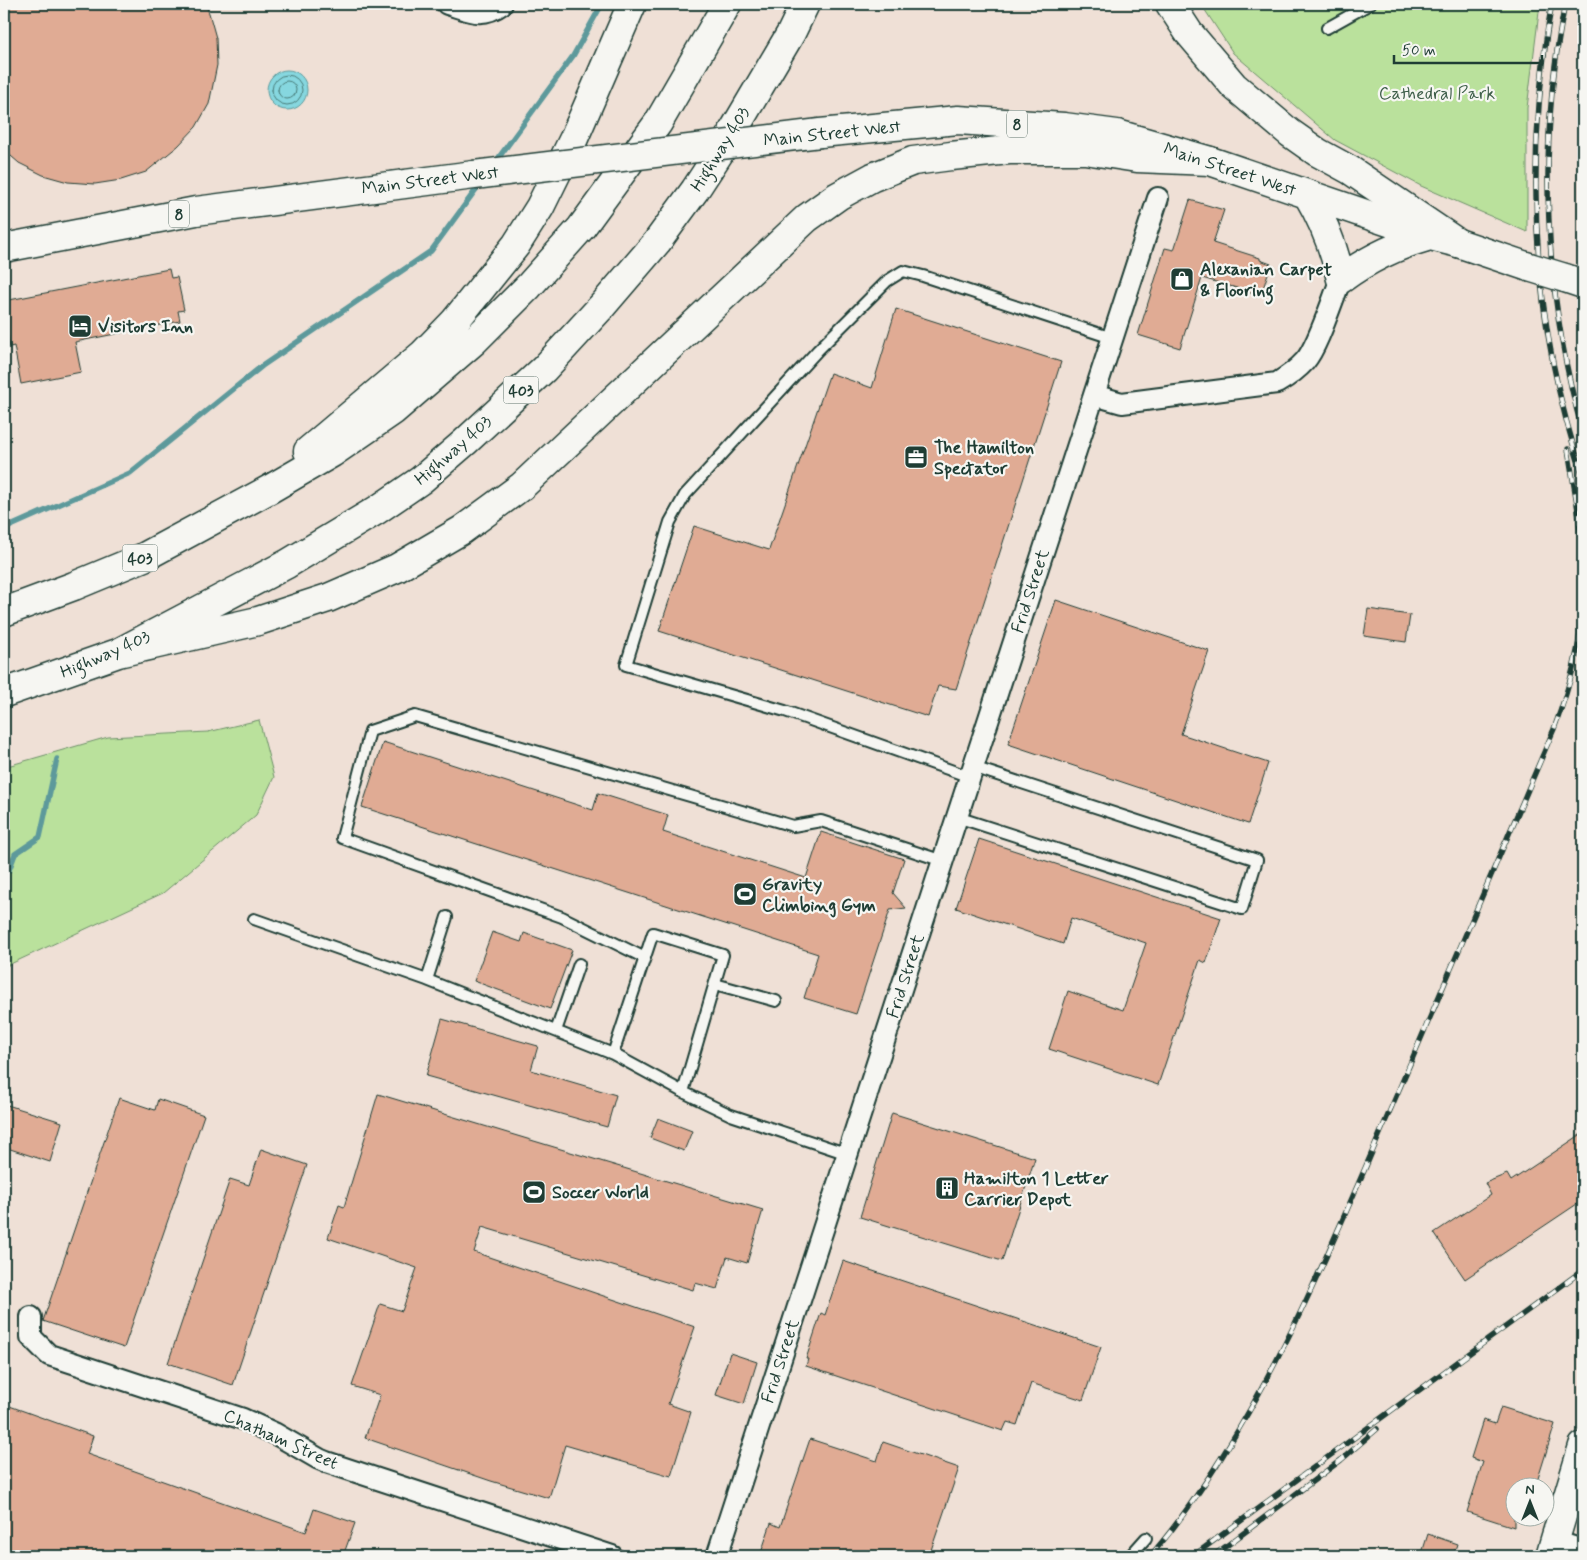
<svg xmlns="http://www.w3.org/2000/svg" width="1587" height="1560" font-family="Mynerve,sans-serif">
  <style>
    .green { fill: #bae19c; stroke: #6c8f68 }
    .water { fill: #86d7df; stroke: #5d999b }
    .lines { fill: none; stroke-linecap: round; stroke-linejoin: round }
    .shore { stroke: #487b78; stroke-width: 1 }
    .stream { stroke: #5d999b; stroke-width: 5.5 }
    .building { fill: #e0ab94; stroke: #1f3d34 }
    .lane-casing { stroke: #1f3d34; stroke-width: 14 }
    .street-casing { stroke: #1f3d34; stroke-width: 24 }
    .secondary-casing { stroke: #1f3d34; stroke-width: 31 }
    .primary-casing { stroke: #1f3d34; stroke-width: 31 }
    .highway-casing { stroke: #1f3d34; stroke-width: 31 }
    .lane { stroke: #f6f6f2; stroke-width: 10 }
    .street { stroke: #f6f6f2; stroke-width: 20 }
    .secondary { stroke: #f6f6f2; stroke-width: 28 }
    .primary { stroke: #f6f6f2; stroke-width: 28 }
    .highway { stroke: #f6f6f2; stroke-width: 28 }
    .rail-casing { stroke: #1f3d34; stroke-width: 5.5 }
    .rail { stroke: #f6f6f2; stroke-width: 4; stroke-dasharray: 11; stroke-linecap: butt }
    .primary-bridge-casing { stroke: #1f3d34; stroke-width: 31; stroke-linecap: butt }
    .primary-bridge { stroke: #f6f6f2; stroke-width: 28 }
    .labels { text-anchor: middle; stroke-width: 4.5; stroke-linejoin: round; paint-order: stroke }
    .shield { fill: #f6f6f2; stroke: #60746d; stroke-width: 1 }
    .shield-label { font-size: 16px; font-weight: bold; fill: #1f3d34 }
    .park-label { font-size: 18px; fill: #3e5e49; stroke: #f6f6f2 }
    .street-label { font-size: 18px; fill: #1f3d34; stroke: #f6f6f2 }
    .poi-label { font-size: 18px; font-weight: bold; fill: #1f3d34; stroke: #f6f6f2; text-anchor: start }
  </style>
  <rect width="100%" height="100%" fill="#efe0d6"/>
  <filter id="ink" filterUnits="userSpaceOnUse"><feTurbulence type="fractalNoise" baseFrequency=".02" numOctaves="2"/><feDisplacementMap in="SourceGraphic" scale="10" xChannelSelector="R" yChannelSelector="G"/><feConvolveMatrix kernelMatrix="1 2 1 2 8 2 1 2 1" color-interpolation-filters="sRGB"/></filter>
  <g filter="url(#ink)">
    <path class="green" d="M1201,4h339l-13,104v124l-106,-46 -86,-46 -102,-87z
      M259,720l15,57 -18,38 -93,78 -159,74v-200l104,-30 100,-5z"/>
    <path class="water" d="M267 90a20 20 0 1 1 40 0a20 20 0 1 1-40 0Z"/>
    <g class="lines">
      <path class="shore" d="M272 90a15 15 0 1 1 30 0a15 15 0 1 1-30 0Z
        M278 90a9 9 0 1 1 18 0a9 9 0 1 1-18 0Z"/>
      <path class="stream" d="M494,164l79,-108 29,-52
        M4,529l126,-56 132,-107 169,-115 49,-67
        M4,870h5l6,-16 25,-17 17,-78"/>
    </g>
    <path class="building" d="M4,4h201l4,9 7,25 1,27 -8,39 -13,23 -18,19 -32,26 -25,8 -26,4 -27,-2 -25,-7 -24,-12 -15,-13z
      M1190,200l34,10 -11,33 47,15v2l11,4 -10,31 -59,-17 -22,70 -42,-13 27,-87 9,2z
      M169,269l2,9 6,-1 7,33 -6,1 2,10 -105,21 6,30 -60,12 -7,-38 -4,1 -6,-29v-17z
      M896,309l165,53 -105,327 -18,-3 -10,31 -269,-86 35,-105 75,24 61,-177 42,15z
      M1056,600l153,51 -28,83 87,29 -20,61 -240,-80z
      M1368,609l42,6 -4,27 -42,-6z
      M383,742l210,68 5,-17 70,22 -5,17 143,46 15,-46 83,27 -11,34 13,15 -16,2 -34,104 -52,-16 14,-44 -456,-147z
      M979,839l242,79 -15,45 -6,-3 -42,125 -109,-36 19,-58 55,19 23,-67 -75,-25 -8,26 -107,-36z
      M492,932l29,10 3,-9 48,17 -22,59 -76,-28z
      M442,1019l96,27 -7,24 85,25 -9,32 -181,-51z
      M378,1094l385,116 -16,53 -20,-6 -10,32 -22,-6 -2,7 -211,-63 -8,25 221,75 -27,77 23,8 -20,64 -106,-31 -16,53 -58,-17 -126,-43 15,-43 -28,-9 28,-82 22,7 15,-43 -89,-30 11,-33 5,2z
      M119,1098l36,12 3,-11 46,16 -80,233 -81,-27z
      M4,1104l58,18 -12,40 -46,-15z
      M892,1113l143,45 -33,103 -142,-44z
      M658,1118l34,13 -8,20 -34,-13z
      M1583,1133v67l-118,79 -31,-46 57,-38 -6,-12 22,-9 4,7z
      M261,1149l46,16 -74,220 -65,-22 62,-184 19,6z
      M843,1261l258,86 -18,53 -52,-17 -14,42 -10,-3 -4,9 -197,-65 2,-7h-2l15,-46 4,2z
      M730,1353l27,9 -13,42 -28,-9z
      M4,1404l89,32 -6,18 219,78 8,-23 41,14 -12,33h-339z
      M1501,1407l54,17 -20,64h-21v39l-47,-15 16,-50 -12,-4 12,-38 12,4z
      M810,1439l67,22 6,-19 76,26 -30,88h-169l11,-33 9,4z
      M1428,1534l29,10 -4,12h-32z"/>
    <g class="lines">
      <g class="lane-casing">
        <path id="lane" d="M1327,28l43,-24
          M970,777l-185,-66 -159,-46 44,-143 15,-27 133,-145 69,-69 16,-10 20,5 189,62
          M957,817l285,92 15,-49 -284,-93
          M254,919l173,61 186,74 70,38 48,23 117,39
          M645,958l-83,-41 -220,-79 28,-107 45,-15 378,110 28,-5 122,40
          M427,980l20,-63
          M715,984l61,17
          M556,1031l23,-67
          M613,1054l40,-121 70,22 -40,137
          M1130,1556l16,-18"/>
      </g>
      <g class="street-casing">
        <path id="street" d="M447,4c21,6 35,15 55,0
          M1094,395l28,8 155,-20c10,-6 20,-13 28,-22 13,-15 27,-61 36,-82
          M31,1317v20l18,18 194,64 31,14 45,26 7,3 286,94
          M1554,1541l29,9
          M717,1556l441,-1358"/>
      </g>
      <g class="secondary-casing">
        <path id="secondary" d="M1550,1556l33,-110"/>
      </g>
      <g class="primary-casing">
        <path id="primary" d="M820,133l138,-13 106,7 53,7 93,27 220,75 28,7 71,24
          M1308,195c16,27 26,53 33,84 27,-20 56,-34 89,-43
          M4,248l192,-37 278,-36
          M1565,278l18,6"/>
      </g>
      <g class="highway-casing">
        <path id="highway" d="M1170,4l19,29 45,53 56,47 27,19 33,18 108,73
          M308,451l115,-97 32,-33 61,-76 24,-38 34,-69 58,-134
          M4,612l70,-26 70,-29 126,-68 62,-36 61,-42 80,-69 56,-56 52,-58 77,-105 69,-119
          M118,653l140,-32 70,-23 69,-30 65,-38 60,-44 285,-268 31,-22 35,-19 40,-16 38,-5 58,-6h76l52,8 73,3
          M4,693l114,-40 169,-89 90,-54 44,-30 44,-38 79,-73 59,-64 54,-63 38,-52 34,-52 62,-105 14,-29"/>
      </g>
      <use href="#lane" class="lane"/>
      <use href="#street" class="street"/>
      <use href="#secondary" class="secondary"/>
      <use href="#primary" class="primary"/>
      <use href="#highway" class="highway"/>
      <g class="rail-casing">
        <path id="rail" d="M1552,4c-7,33 -10,67 -13,101 -10,126 4,252 44,371
          M1565,4c-28,140 -21,291 18,429
          M1568,449l10,61 5,51
          M1150,1556c28,-31 51,-66 73,-101 62,-99 107,-206 153,-312 59,-138 119,-276 178,-414 16,-44 27,-81 29,-128
          M1193,1556l390,-286
          M1213,1556l128,-96 36,-31"/>
      </g>
      <use href="#rail" class="rail"/>
      <g class="primary-bridge-casing">
        <path id="primary-bridge" d="M474,175l346,-42
          M1529,267l36,11"/>
      </g>
      <use href="#primary-bridge" class="primary-bridge"/>
    </g>
  </g>
  <defs>
    <g id="shop-square" transform="scale(1.25)"><rect x="-9" y="-9" width="18" height="18" rx="4" fill="#1f3d34" stroke="#f6f6f2"/><path d="M-5-2.5h2.3a2.7 3.5 0 0 1 5.4 0H5L5.5 6h-11ZM-1.5-2.5h3a1.5 2.3 0 0 0-3 0Z" fill="#fff"/></g>
    <g id="hotel-square" transform="scale(1.25)"><rect x="-9" y="-9" width="18" height="18" rx="4" fill="#1f3d34" stroke="#f6f6f2"/><path d="M-6-4.5h1.5V1H6V5H4.5V3h-9V5H-6ZM-4 0a1.8 1.8 0 1 1 3.6 0ZM.5 0V-2.5h3Q6-2.5 6 0Z" fill="#fff"/></g>
    <g id="office-square" transform="scale(1.25)"><rect x="-9" y="-9" width="18" height="18" rx="4" fill="#1f3d34" stroke="#f6f6f2"/><path d="M-6-3h4V-5.5h4V-3h4V5H-6ZM-1-4.5V-3h2v-1.5ZM-6 0V1H6V0Z" fill="#fff"/></g>
    <g id="stadium-square" transform="scale(1.25)"><rect x="-9" y="-9" width="18" height="18" rx="4" fill="#1f3d34" stroke="#f6f6f2"/><path d="M0-5a6.5 5 0 1 0 0 10a6.5 5 0 1 0 0-10ZM-3.5-1.8h7v3.6h-7Z" fill="#fff"/></g>
    <g id="building-square" transform="scale(1.25)"><rect x="-9" y="-9" width="18" height="18" rx="4" fill="#1f3d34" stroke="#f6f6f2"/><path d="M-4-6H4V6H1V3H-1V6H-4ZM-2.5-4.3h1.7v1.8h-1.7ZM.8-4.3h1.7v1.8H.8ZM-2.5-1h1.7V.8h-1.7ZM.8-1h1.7V.8H.8Z" fill="#fff"/></g>
  </defs>
  <g fill-rule="evenodd">
    <use href="#shop-square" x="1182" y="279"/>
    <use href="#hotel-square" x="80" y="326"/>
    <use href="#office-square" x="916" y="457"/>
    <use href="#stadium-square" x="745" y="894"/>
    <use href="#building-square" x="947" y="1188"/>
    <use href="#stadium-square" x="534" y="1192"/>
  </g>
  <g class="labels">
    <g class="shield">
      <rect x="1007" y="110.5" width="20" height="27" rx="4"/>
      <rect x="169" y="200.5" width="20" height="27" rx="4"/>
      <rect x="503.5" y="376.5" width="35" height="27" rx="4"/>
      <rect x="122.5" y="544.5" width="35" height="27" rx="4"/>
    </g>
    <g class="shield-label">
      <text x="1017" y="130">8</text>
      <text x="179" y="220">8</text>
      <text x="521" y="396">403</text>
      <text x="140" y="564">403</text>
    </g>
    <g class="park-label">
      <text x="1437" y="99">Cathedral Park</text>
    </g>
    <g class="street-label">
      <text transform="translate(832 133) rotate(-6)" y="6">Main Street West</text>
      <text transform="translate(720 149) rotate(-58)" y="6">Highway 403</text>
      <text transform="translate(1230 169) rotate(18)" y="6">Main Street West</text>
      <text transform="translate(430 180) rotate(-7)" y="6">Main Street West</text>
      <text transform="translate(453 450) rotate(-41)" y="6">Highway 403</text>
      <text transform="translate(1030 591) rotate(-72)" y="6">Frid Street</text>
      <text transform="translate(105 654) rotate(-23)" y="6">Highway 403</text>
      <text transform="translate(905 976) rotate(-72)" y="6">Frid Street</text>
      <text transform="translate(780 1361) rotate(-72)" y="6">Frid Street</text>
      <text transform="translate(281 1439) rotate(24)" y="6">Chatham Street</text>
    </g>
    <g class="poi-label">
      <text x="1200" y="275">Alexanian Carpet<tspan x="1200" dy="21">&amp; Flooring</tspan></text>
      <text x="98" y="332">Visitors Inn</text>
      <text x="934" y="453">The Hamilton<tspan x="934" dy="21">Spectator</tspan></text>
      <text x="762" y="890">Gravity<tspan x="762" dy="21">Climbing Gym</tspan></text>
      <text x="964" y="1184">Hamilton 1 Letter<tspan x="964" dy="21">Carrier Depot</tspan></text>
      <text x="552" y="1198">Soccer World</text>
    </g>
  </g>
  <rect width="1587" height="1560" fill="none" stroke="#f6f6f2" stroke-width="20"/>
  <rect x="10" y="10" width="1567" height="1540" fill="none" stroke="#1f3d34" stroke-width="2" filter="url(#ink)"/>
  <g transform="translate(1530 1502)"><circle r="24" fill="#f6f6f2" stroke="#a0aca6"/>
  <path d="M0-4L9 19L0 12L-9 19Z" fill="#1f3d34"/>
  <text y="-8" font-size="14" font-weight="bold" text-anchor="middle" fill="#1f3d34">N</text>
  </g>
  <path d="M1394 55v8h148v-8" fill="none" stroke="#1f3d34" stroke-width="2.5"/>
  <text x="1402" y="55" font-size="15" fill="#1f3d34" stroke="#f6f6f2" stroke-width="4" paint-order="stroke">50 m</text>
</svg>
